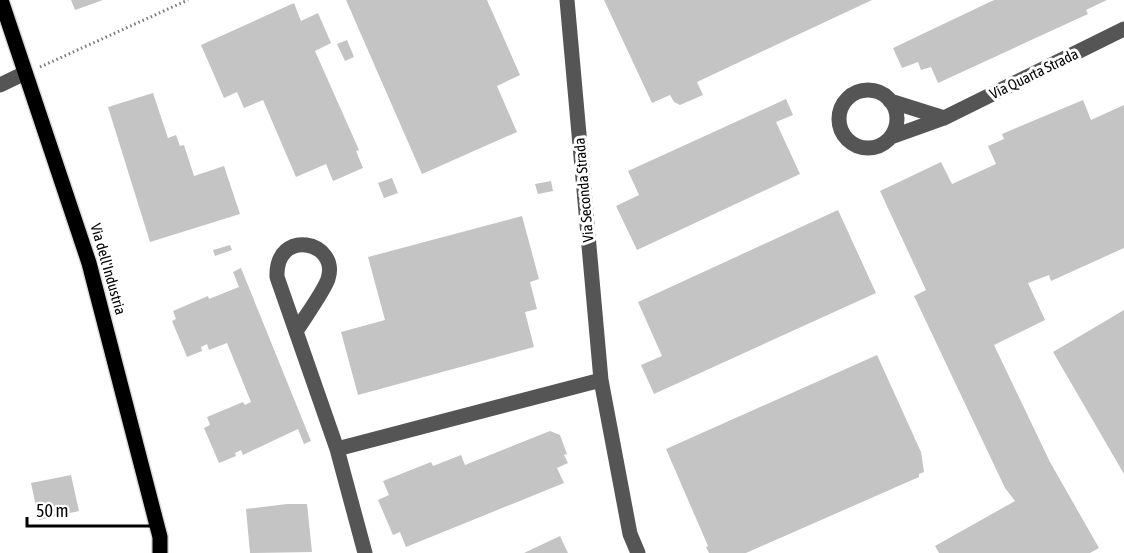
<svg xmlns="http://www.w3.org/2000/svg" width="1124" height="553" font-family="'Asap Condensed',sans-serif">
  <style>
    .building { fill: #c4c4c4 }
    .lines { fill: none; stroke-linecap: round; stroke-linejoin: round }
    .major-casing { stroke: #dbdbdb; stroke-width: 18 }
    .path { stroke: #777; stroke-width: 3; stroke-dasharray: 1.5 3; stroke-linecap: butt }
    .minor { stroke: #555; stroke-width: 15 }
    .major { stroke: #000; stroke-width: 15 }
    .labels { text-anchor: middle; stroke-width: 6; stroke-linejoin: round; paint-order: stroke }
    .street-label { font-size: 15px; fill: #000; stroke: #fff }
  </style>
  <rect width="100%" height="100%" fill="#fff"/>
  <path class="building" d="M71,0h32l-28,10z
    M346,0h141l33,75 -23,11 20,46 -95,42z
    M604,0h268l-175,82 6,13 -23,10 -6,-3 -4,-7 -18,8z
    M994,0h113l-21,10 2,4 -150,69 -7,-16 -10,3 -3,-8 -16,6 -9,-20z
    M294,3l7,18 17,-8 13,30 -16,8 44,99 -3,1 7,17 -30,13 -7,-17 -30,13 -33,-77 -19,8 -7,-16 -13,6 -23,-53z
    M347,40l7,17 -9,4 -8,-17z
    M153,93l15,45 8,-3 4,11 4,-1 10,31 30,-10 16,48 -90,28 -42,-135z
    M786,99l7,16 -17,7 24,52 -163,76 -21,-44 23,-11 -11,-24z
    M1083,100l8,20 33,-15v143l-73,33 -2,-6 -21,8 17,37 -51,25 56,117 49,86 -9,5h-151l-4,-7 80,-45 -10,-13 -91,-192 12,-6 -46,-99 61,-29 11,22 44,-20 -8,-18 16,-7 -2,-5z
    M392,178l6,15 -14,5 -6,-15z
    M551,181l2,10 -15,3 -3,-10z
    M838,210l38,83 -222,101 -13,-29 21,-9 -24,-54z
    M522,216l17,63 -9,3 7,27 -12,3 9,35 -176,48 -17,-63 44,-12 -17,-63z
    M230,245l2,5 -17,6 -2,-6z
    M241,268l70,173 -7,3 -6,-15 -55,26 -2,-5 -6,3 1,3 -17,7 -15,-35 6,-3 -3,-8 36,-15 2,3 6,-3 -24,-59 -18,7 -2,-6 -6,3 1,4 -15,6 -15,-36 4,-2 -3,-8 35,-15 1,3 30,-12 -6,-15z
    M1124,310v164l-71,-122z
    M877,355l44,97 3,20 -5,2v3l-173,76h-37l-3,-6 2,-1 -42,-97z
    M550,431l10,4 7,19 -3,1 4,8 -11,5 7,15 -158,64 -6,-15 -7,3 -15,-35 11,-5 -6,-14 48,-19 2,4 28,-11 4,10z
    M71,475l8,36 -40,9 -8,-37z
    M287,504h20l5,48 -62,1 -4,-44z
    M560,536l8,17h-44z"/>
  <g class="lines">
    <g class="major-casing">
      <path id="major" d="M1,0l88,263 71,274v16"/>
    </g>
    <path class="path" d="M40,67l148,-67"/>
    <path class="minor" d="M567,0l34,380 29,154 8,19
      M0,85l25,-12
      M839 119a29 29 0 1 1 58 0a29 29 0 1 1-58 0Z
      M890,101l54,17
      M891,137l53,-19 180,-89
      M297,330c8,-13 27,-39 31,-51 12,-38 -53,-52 -51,-2l60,172 264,-69
      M337,449l28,104"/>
    <use href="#major" class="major"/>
  </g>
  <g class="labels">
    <g class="street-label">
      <text transform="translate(1034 74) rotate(-26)" y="5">Via Quarta Strada</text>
      <text transform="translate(584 190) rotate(-95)" y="5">Via Seconda Strada</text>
      <text transform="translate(108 269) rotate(74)" y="5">Via dell'Industria</text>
    </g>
  </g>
  <path d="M27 517v9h128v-9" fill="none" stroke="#000000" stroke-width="3"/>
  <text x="36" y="517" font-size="18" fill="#000000" stroke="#ffffff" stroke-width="4.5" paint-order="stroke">50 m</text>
</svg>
